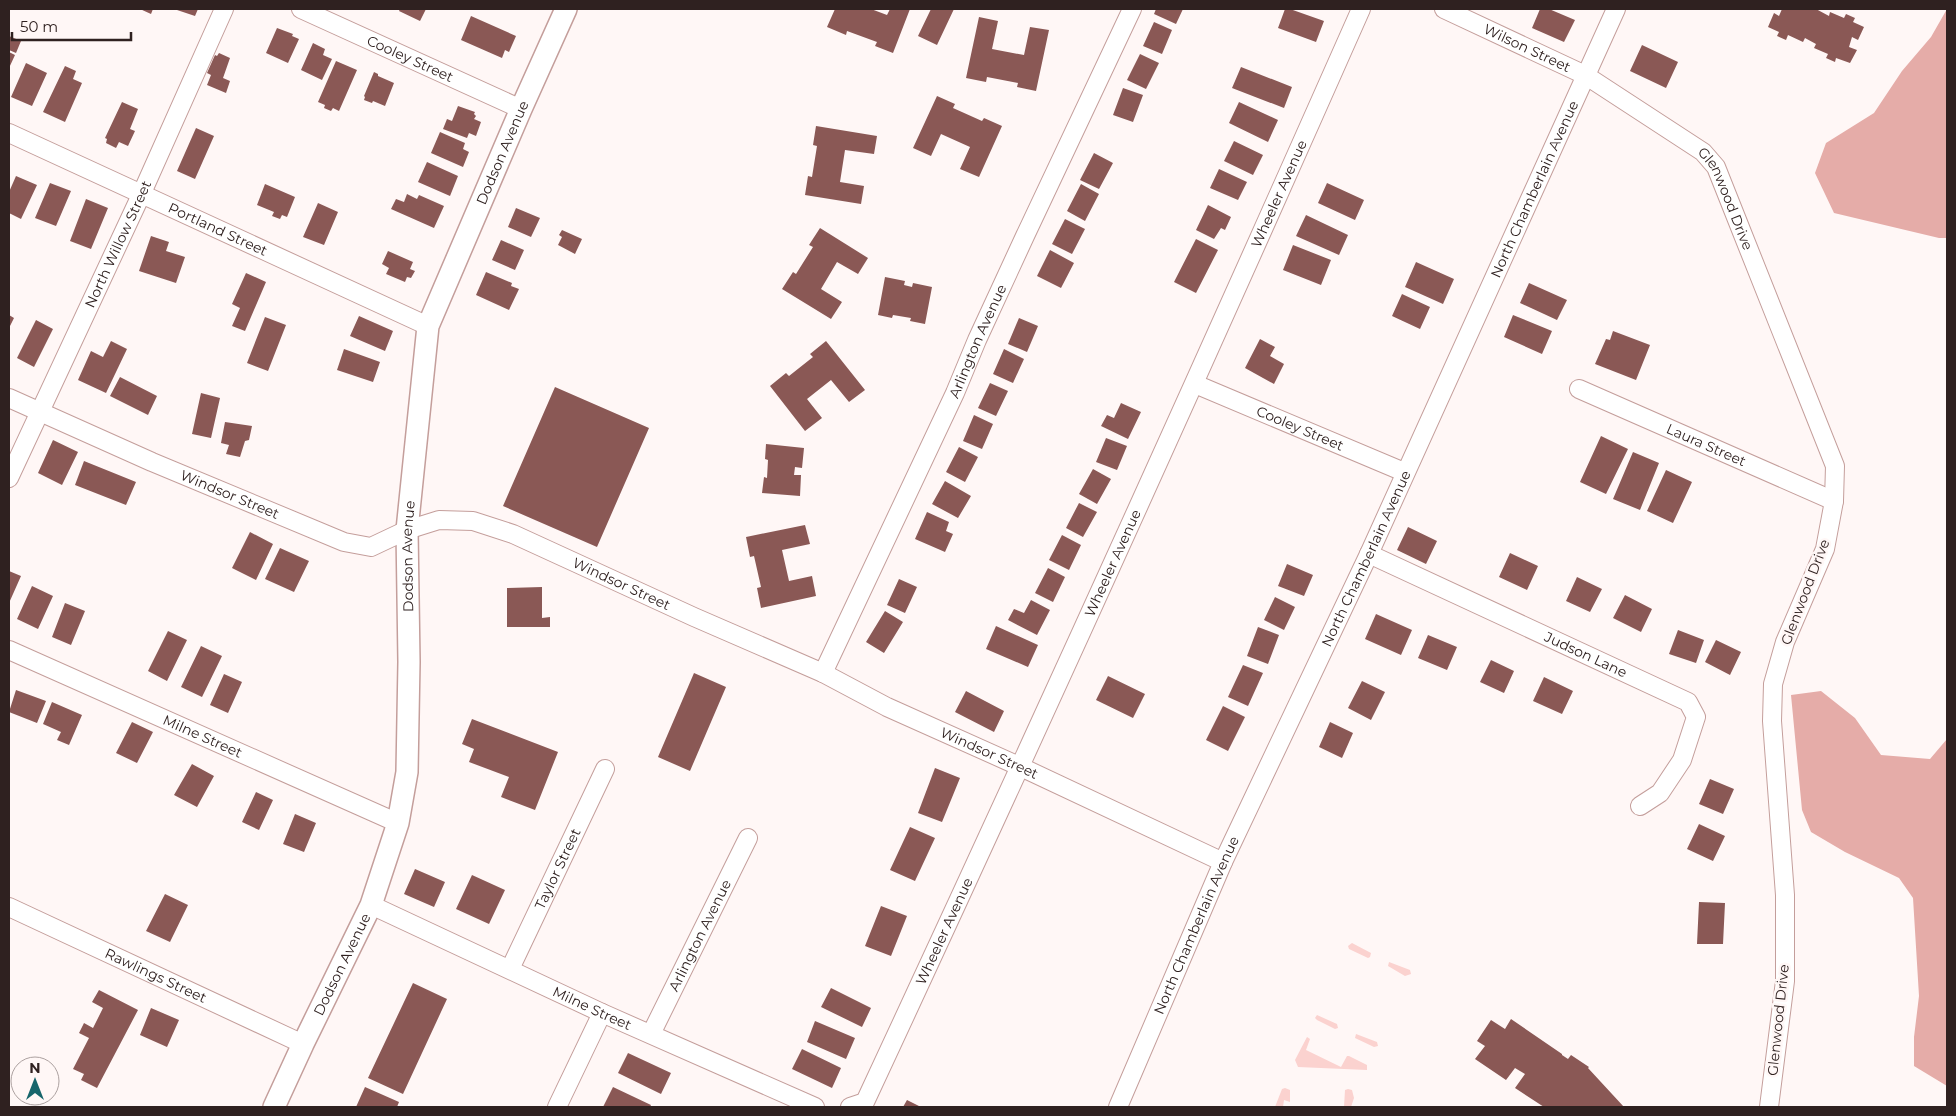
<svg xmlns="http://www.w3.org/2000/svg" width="1956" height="1116" font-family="Montserrat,sans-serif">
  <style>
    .green { fill: #fbd2cf }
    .forest { fill: #e5aca8 }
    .building { fill: #8a5855 }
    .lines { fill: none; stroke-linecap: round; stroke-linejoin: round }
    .minor-casing { stroke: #c49e9b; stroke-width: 20 }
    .major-casing { stroke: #c49e9b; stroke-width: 24 }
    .minor { stroke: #fff; stroke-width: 18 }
    .major { stroke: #fff; stroke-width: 21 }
    .labels { text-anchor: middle; stroke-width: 5; stroke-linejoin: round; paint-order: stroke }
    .street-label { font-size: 14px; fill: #2f2120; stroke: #fff7f6 }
  </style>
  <rect width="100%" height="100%" fill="#fff7f6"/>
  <path class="green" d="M1352,943l19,10 -1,4 -2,1 -19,-9 -1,-3z
    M1389,962l21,8 1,4 -6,2 -17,-10z
    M1317,1015l20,9 1,4 -3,1 -18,-9 -2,-2z
    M1356,1034l21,8 1,4 -4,1 -19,-9z
    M1307,1037l3,2 -4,11 35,17 6,-11h2l18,9v5l-69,-3 -3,-7z
    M1285,1088l5,2v12l-6,-2 -1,7h-8l7,-18z
    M1348,1089l4,1 2,8 -3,9h-7l1,-17z"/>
  <path class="forest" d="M1947,9v229h-8l-105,-25 -19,-40 11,-30 48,-30 28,-42 29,-34z
    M1821,691l34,27 26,37 49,4 17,-20v347l-33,-20v-29l5,-41 -6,-98 -14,-20 -54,-26 -34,-20 -9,-22 -11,-115z"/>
  <path class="building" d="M140,9h13l-2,5z
    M174,9h24l-3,7z
    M400,9h26l-6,12 -21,-10z
    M835,9h36l16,6 3,-6h20l-17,44 -18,-7 2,-4 -30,-11 -1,4 -19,-8z
    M931,9h23l-17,36 -19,-9z
    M1156,9h27l-7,15 -22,-10z
    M1285,9h5l34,12 -8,21 -38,-14z
    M1540,9h9l26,11 -11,22 -32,-14z
    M1782,9h34l13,7 1,-4 14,6 2,-4 9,4 -2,4 11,5 -6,13 -6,-3 -3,10 8,3 -7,13 -14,-5 -1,4 -9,-4 2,-4 -14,-6 2,-4 -11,-6 -2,4 -15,-7 -2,5 -9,-4 2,-4 -11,-5 6,-14 5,3z
    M471,16l45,20 -7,16 -4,-2 -3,8 -41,-18z
    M979,17l19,4 -6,28 32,6 6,-28 19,3 -13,61 -19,-4 1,-4 -31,-6 -1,5 -20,-4z
    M1154,22l18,8 -10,24 -19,-8z
    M277,28l16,6 -1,2 7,3 -11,24 -22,-10z
    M9,36l12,5 -5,12 -7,-3z
    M313,43l12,6 -2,6 9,4 -10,21 -21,-10z
    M1642,45l36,17 -12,26 -36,-17z
    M9,52l6,3 -6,13z
    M219,53l11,5 -7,20 7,3 -4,12 -19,-8 4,-10 -4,-2 8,-18 2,1z
    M1140,54l19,9 -13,26 -19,-9z
    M336,61l21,9 -18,41 -6,-3 -2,3 -7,-3 1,-3 -7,-3z
    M26,63l21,10 -15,33 -21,-9z
    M65,66l11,5 -3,8 9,4 -17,39 -22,-10z
    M1241,67l51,20 -8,21 -52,-20z
    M374,72l4,2v2l16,7 -9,23 -12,-5 -1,2 -8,-3 1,-3 -1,-1z
    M1123,88l20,7 -10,27 -20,-7z
    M937,96l18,8 -2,4 29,13 2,-3 18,8 -23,51 -19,-8 10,-22 -29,-13 -10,22 -18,-8z
    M122,102l16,7 -8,20 5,2 -7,15 -9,-4 -3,6 -10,-5 1,-4 -2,-1z
    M1239,102l39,18 -10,22 -39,-19z
    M458,106l17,6 -1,2 2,2 -2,3 7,3 -5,14 -7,-3 -2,5 -24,-9 4,-10 5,2z
    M816,126l61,10 -3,18 -29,-4 -5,32 24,4 -3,18 -56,-9 3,-19 4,1 5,-31 -4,-1z
    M196,128l18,8 -19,43 -18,-8z
    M440,132l25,11 -2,6 6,3 -6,15 -32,-14z
    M1234,141l29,14 -10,20 -29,-14z
    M1094,153l19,10 -14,26 -19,-9z
    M427,162l31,14 -8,20 -32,-14z
    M1219,169l28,13 -9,18 -28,-12z
    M16,176l21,9 -16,34 -12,-6v-21z
    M50,183l21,8 -15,35 -21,-8z
    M1327,183l37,17 -9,20 -37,-17z
    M265,184l30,13 -8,20 -5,-2 -2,4 -8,-3 2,-4 -17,-7z
    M1081,184l18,10 -14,27 -18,-10z
    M407,194l10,5 2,-4 25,11 -10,22 -43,-19 5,-10 8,3z
    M86,199l22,9 -17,41 -21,-8z
    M318,203l20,9 -14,33 -21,-8z
    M1208,205l23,12 -6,13 -4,-2 -7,11 -18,-9z
    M516,208l24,10 -9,19 -23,-10z
    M1306,215l42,20 -9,20 -43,-19z
    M1065,219l20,10 -13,25 -20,-10z
    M820,228l48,30 -10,16 -21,-12 -16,27 21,13 -11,17 -49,-30 11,-17 3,2 17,-27 -4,-2z
    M562,230l20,9 -7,15 -17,-9 4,-8 -3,-2z
    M151,236l18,6 -3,9 19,6 -9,26 -37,-12z
    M1196,239l22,11 -22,43 -22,-11z
    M501,240l23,10 -9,20 -23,-10z
    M1293,245l38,15 -10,25 -38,-15z
    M1050,250l24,13 -13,25 -24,-12z
    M388,251l25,11 -3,7 5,2 -4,7 -4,-1 -2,5 -19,-8 3,-6 -7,-4z
    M1416,262l38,17 -11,25 -38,-17z
    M486,272l26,11 -1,3 8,3 -10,21 -33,-15z
    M246,273l20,9 -21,49 -13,-5 8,-18 -8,-4z
    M885,277l20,4 -1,4 8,2 1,-4 19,4 -7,37 -15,-3 1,-3 -18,-3 -1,3 -14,-3z
    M1529,283l38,17 -10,20 -37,-17z
    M1402,294l28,13 -10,22 -28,-13z
    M9,315l5,3 -5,10z
    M1513,315l39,16 -10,23 -38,-17z
    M359,316l34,15 -8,20 -35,-15z
    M265,317l21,8 -18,46 -21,-8z
    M1019,318l19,8 -11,26 -19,-8z
    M36,320l17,9 -19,38 -17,-9z
    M1613,331l37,14 -14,35 -41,-16 11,-25 4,1z
    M1260,339l15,8 -5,9 14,8 -10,20 -29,-16z
    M111,341l16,8 -21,44 -28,-13 13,-29 12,6z
    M826,341l39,49 -16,12 -18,-22 -24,19 15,19 -17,13 -35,-45 16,-13 3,3 24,-19 -3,-3z
    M344,349l36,13 -7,20 -36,-12z
    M1004,349l20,10 -11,24 -20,-9z
    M120,377l37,19 -9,19 -38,-19z
    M990,383l18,8 -12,25 -18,-8z
    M555,387l94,41 -52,119 -94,-41z
    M201,393l19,5 -9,40 -19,-4z
    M1121,403l20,9 -13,27 -27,-13 6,-11 7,3z
    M974,415l19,9 -11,25 -19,-8z
    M225,422l27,4 -3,14 -4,1 -5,16 -14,-3 3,-9 -8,-2z
    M1601,436l27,13 -22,45 -26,-12z
    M1106,438l21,8 -10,24 -21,-8z
    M53,440l25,12 -16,33 -24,-12z
    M766,444l38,4 -2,20 -7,-1 -1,8h7l-1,21 -38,-3 2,-16 3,1 1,-18 -3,-1z
    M959,447l19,10 -13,25 -19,-10z
    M1633,452l26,11 -19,47 -27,-11z
    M84,461l52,21 -10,23 -51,-20z
    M1093,469l18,10 -14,25 -18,-10z
    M1666,470l26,12 -19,41 -26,-12z
    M945,481l26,15 -13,22 -26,-14z
    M1079,503l18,9 -14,25 -17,-9z
    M927,512l22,10 -3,9 7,3 -8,18 -30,-13z
    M805,525l5,19 -28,6 7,31 23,-5 4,20 -55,12 -4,-20 4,-1 -7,-31 -4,1 -4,-20z
    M1408,527l29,14 -11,23 -29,-14z
    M250,532l23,12 -17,36 -24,-12z
    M1062,535l19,10 -12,25 -20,-10z
    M280,548l29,13 -15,31 -29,-13z
    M1510,553l28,13 -11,24 -28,-13z
    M1287,564l26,11 -9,21 -26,-10z
    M1048,568l17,9 -12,25 -18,-9z
    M9,571l12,5 -12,27z
    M1577,577l25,12 -12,23 -24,-11z
    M899,579l18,8 -12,26 -18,-8z
    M32,586l21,10 -15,33 -21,-10z
    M542,587v31l8,-1v10h-43v-39z
    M1625,595l27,14 -11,23 -28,-14z
    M1275,597l20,10 -11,23 -20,-10z
    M1031,600l19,10 -13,25 -29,-15 6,-11 10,4z
    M65,603l20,8 -14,34 -19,-8z
    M885,611l18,11 -19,31 -18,-11z
    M1376,614l36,16 -11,25 -36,-16z
    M996,626l42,19 -10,22 -42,-18z
    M1258,627l21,8 -11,29 -21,-8z
    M1678,630l26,10 -8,23 -27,-9z
    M168,631l19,9 -20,41 -19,-10z
    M1428,635l29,12 -10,23 -29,-12z
    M1716,640l25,12 -11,23 -25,-13z
    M201,646l21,10 -20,41 -21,-10z
    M1491,660l23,11 -10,22 -24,-11z
    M1243,665l20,8 -15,33 -20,-9z
    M694,673l32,14 -36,84 -32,-14z
    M224,674l18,8 -14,31 -18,-8z
    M1108,676l37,18 -12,24 -37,-18z
    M1544,677l29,14 -11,23 -29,-13z
    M1362,681l23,11 -14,28 -23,-12z
    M16,690l30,11 -9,22 -28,-11z
    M966,691l38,20 -10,21 -39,-20z
    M52,702l30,13 -13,30 -12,-5 4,-8 -18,-8z
    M1223,706l22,11 -17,34 -22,-11z
    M472,719l86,33 -23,58 -34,-13 8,-20 -40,-15 5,-13 -12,-5z
    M132,722l21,10 -16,31 -21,-10z
    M1330,722l23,11 -11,25 -23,-11z
    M192,764l22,12 -17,31 -23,-12z
    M935,768l25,10 -18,44 -24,-9z
    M1710,779l24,10 -11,25 -24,-10z
    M256,792l17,8 -14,30 -17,-8z
    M295,814l21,9 -12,29 -21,-8z
    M1699,824l26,12 -12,25 -26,-12z
    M910,827l25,11 -20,43 -25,-11z
    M415,869l30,13 -11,25 -30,-13z
    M472,875l33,15 -16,34 -33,-15z
    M165,894l23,11 -18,37 -24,-11z
    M1699,902l26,1 -2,41h-26z
    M881,906l26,10 -16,40 -26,-10z
    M413,983l34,16 -44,95 -35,-16z
    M831,988l40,20 -9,19 -41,-20z
    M99,990l39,20 -41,78 -16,-8 3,-6 -11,-5 16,-31 -10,-5 5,-10 9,5 10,-20 -11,-6z
    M151,1008l28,12 -12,27 -27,-12z
    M1511,1019l51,35v1l6,4 3,-4 18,12 -1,1 36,39h-80l-29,-19 10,-14 -10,-6 -9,12 -31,-21 10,-13 -8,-5 14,-21 14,9z
    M815,1021l40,17 -9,21 -39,-17z
    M802,1049l39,19 -9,20 -40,-19z
    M628,1053l43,20 -10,21 -43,-21z
    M365,1087l34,15 -2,5h-41z
    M613,1087l38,18 -1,2h-47z
    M907,1100l14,7h-18z"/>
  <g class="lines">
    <g class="minor-casing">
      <g id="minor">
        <path id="s1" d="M301,9l220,100"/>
        <path id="s2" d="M1444,9l141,66 118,77 13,15 119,299 -1,35 -9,48 -40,93 -12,42 -1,37 13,174v86l-16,126"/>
        <path id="s3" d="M9,133l419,193"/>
        <path id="s4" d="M1195,384l209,88"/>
        <path id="s5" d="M1579,389l255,112"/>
        <path id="s6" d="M9,398l143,64 192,80 27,5 36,-17 32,-10 34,1 40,13 181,83 129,56 64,34 134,60 202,95"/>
        <path id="s7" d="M9,478l132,-283 83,-186"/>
        <path id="s8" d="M1369,554l319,148 8,15 -14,43 -22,33 -20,13"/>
        <path id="s9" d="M9,650l389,173"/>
        <path id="s10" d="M823,673l132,-280 22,-53 48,-104 107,-227"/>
        <path id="s11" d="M371,905l231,108 213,94"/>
        <path id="s12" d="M9,907l294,137"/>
        <path id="s13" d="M510,969l95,-200"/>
        <path id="s14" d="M651,1034l97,-196"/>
        <path d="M557,1107l45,-94"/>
        <path id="s15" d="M850,1107l15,-5c169,-363 334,-727 496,-1093"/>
        <path id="s16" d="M1118,1107l105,-245 146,-308 247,-545"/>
      </g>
    </g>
    <g class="major-casing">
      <g id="major">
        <path id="s17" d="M274,1107l29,-63 68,-139 27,-82 9,-51 2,-110 -2,-132 21,-204 93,-217 45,-100"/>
      </g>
    </g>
    <use href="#minor" class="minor"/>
    <use href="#major" class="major"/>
  </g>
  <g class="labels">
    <g class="street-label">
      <text dy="5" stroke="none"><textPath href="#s2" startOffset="92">Wilson Street</textPath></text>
      <text dy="5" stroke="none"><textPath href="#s1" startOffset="120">Cooley Street</textPath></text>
      <text dy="5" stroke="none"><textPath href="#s17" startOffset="998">Dodson Avenue</textPath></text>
      <text dy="5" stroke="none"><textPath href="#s16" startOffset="1008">North Chamberlain Avenue</textPath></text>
      <text dy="5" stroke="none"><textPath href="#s15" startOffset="1014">Wheeler Avenue</textPath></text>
      <text dy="5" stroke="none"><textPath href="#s2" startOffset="349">Glenwood Drive</textPath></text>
      <text dy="5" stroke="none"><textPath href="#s3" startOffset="230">Portland Street</textPath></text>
      <text dy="5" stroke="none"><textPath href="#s7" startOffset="258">North Willow Street</textPath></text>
      <text dy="5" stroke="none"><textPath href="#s10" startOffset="366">Arlington Avenue</textPath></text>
      <text dy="5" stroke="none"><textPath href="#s4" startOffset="114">Cooley Street</textPath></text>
      <text dy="5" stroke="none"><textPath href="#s5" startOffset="139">Laura Street</textPath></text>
      <text dy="5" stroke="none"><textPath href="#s6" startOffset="241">Windsor Street</textPath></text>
      <text dy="5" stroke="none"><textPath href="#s17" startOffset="578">Dodson Avenue</textPath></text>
      <text dy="5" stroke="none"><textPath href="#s16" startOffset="602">North Chamberlain Avenue</textPath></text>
      <text dy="5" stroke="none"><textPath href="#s15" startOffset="609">Wheeler Avenue</textPath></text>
      <text dy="5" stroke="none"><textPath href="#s6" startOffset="661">Windsor Street</textPath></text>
      <text transform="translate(1805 592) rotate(-69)" y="5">Glenwood Drive</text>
      <text dy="5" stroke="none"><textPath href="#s8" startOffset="239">Judson Lane</textPath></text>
      <text dy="5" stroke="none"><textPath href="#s9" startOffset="212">Milne Street</textPath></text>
      <text dy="5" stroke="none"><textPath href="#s6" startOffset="1066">Windsor Street</textPath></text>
      <text dy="5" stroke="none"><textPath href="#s13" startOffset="111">Taylor Street</textPath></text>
      <text dy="5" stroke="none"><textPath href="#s16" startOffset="198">North Chamberlain Avenue</textPath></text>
      <text dy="5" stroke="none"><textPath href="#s15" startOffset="204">Wheeler Avenue</textPath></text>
      <text dy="5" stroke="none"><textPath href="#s14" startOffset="110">Arlington Avenue</textPath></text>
      <text dy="5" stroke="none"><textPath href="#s17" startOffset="158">Dodson Avenue</textPath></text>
      <text dy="5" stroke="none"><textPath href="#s12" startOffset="162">Rawlings Street</textPath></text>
      <text dy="5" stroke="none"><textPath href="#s11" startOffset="244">Milne Street</textPath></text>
      <text transform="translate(1778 1020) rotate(-84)" y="5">Glenwood Drive</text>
    </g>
  </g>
  <rect width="1956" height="1116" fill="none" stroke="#2f2120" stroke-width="20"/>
  <g transform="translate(35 1081)"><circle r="24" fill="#fff7f6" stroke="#aca1a0"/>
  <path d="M0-4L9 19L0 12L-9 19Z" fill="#17656b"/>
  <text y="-8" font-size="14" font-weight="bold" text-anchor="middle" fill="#2f2120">N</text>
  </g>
  <path d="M12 32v8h119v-8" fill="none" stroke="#2f2120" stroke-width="2.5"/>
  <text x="20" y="32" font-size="15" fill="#2f2120" stroke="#fff7f6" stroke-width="4" paint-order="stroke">50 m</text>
</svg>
